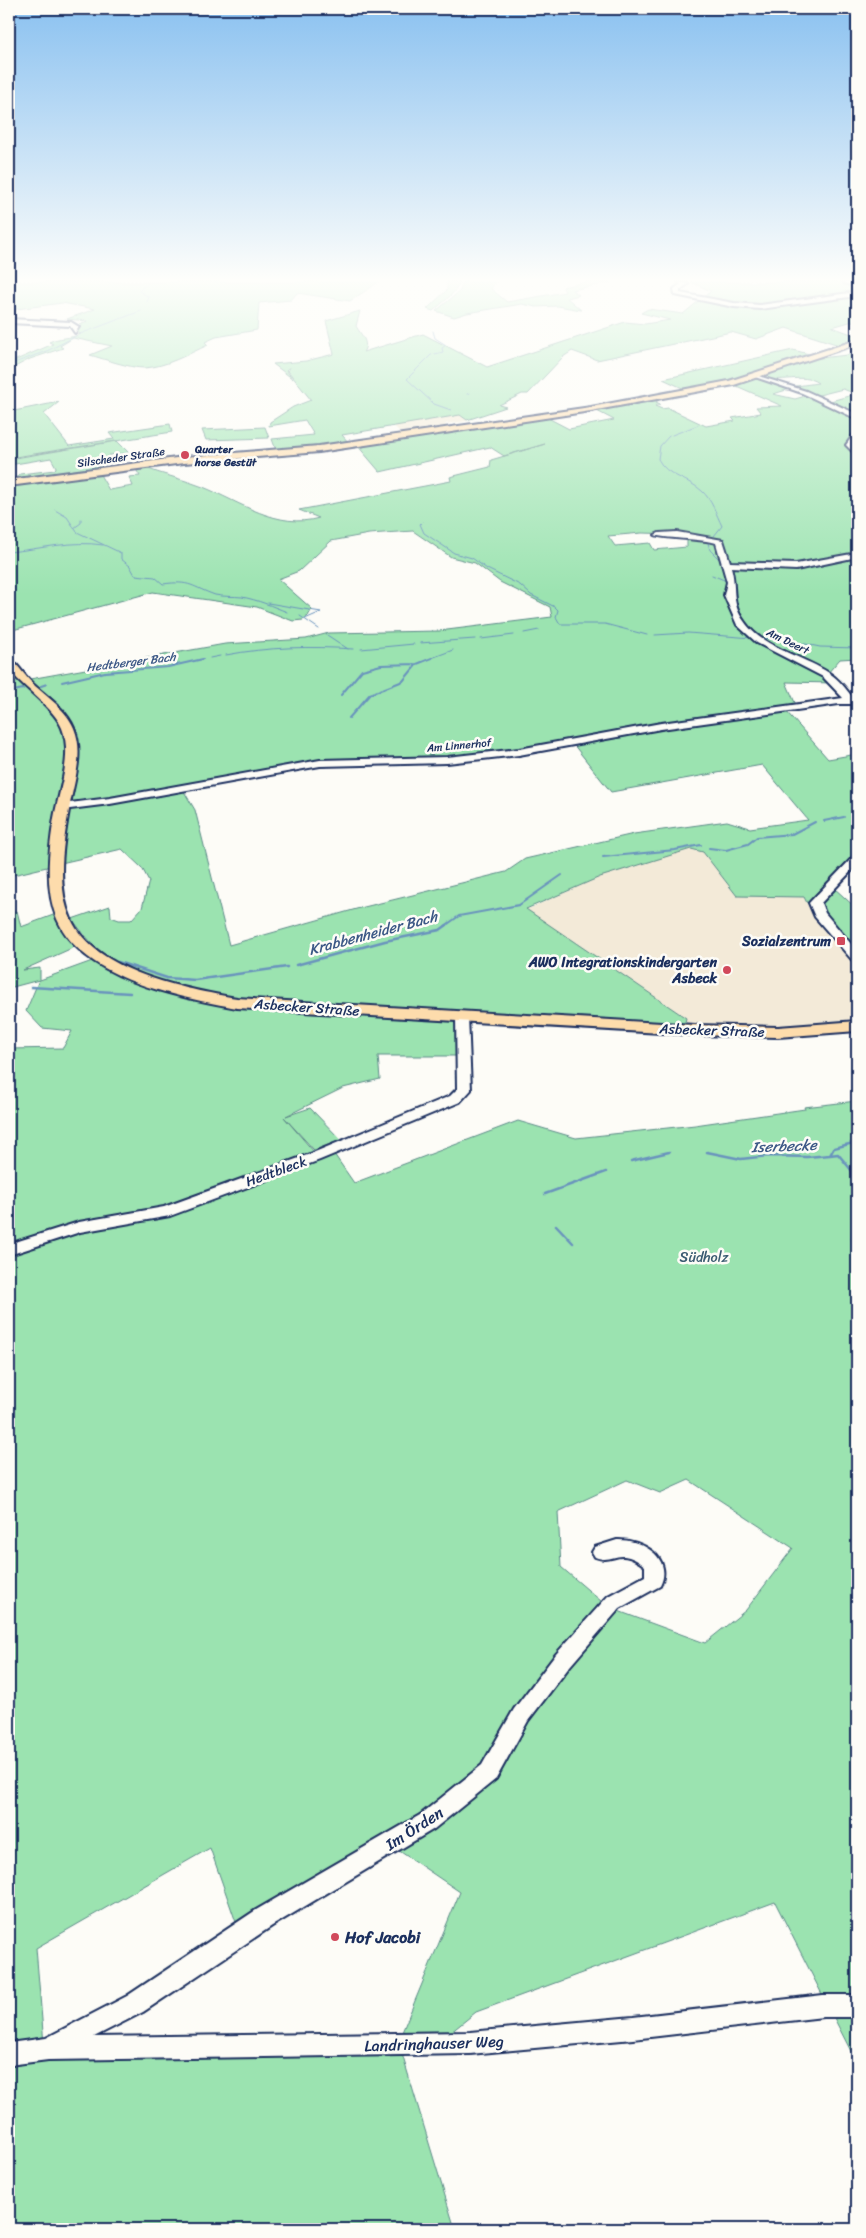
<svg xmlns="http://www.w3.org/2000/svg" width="866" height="2238" font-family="Sriracha,sans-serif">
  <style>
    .built { fill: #f3ead8 }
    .green { fill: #9be3b0; stroke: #5b8987; fill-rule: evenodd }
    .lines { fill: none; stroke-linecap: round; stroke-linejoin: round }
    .stream-far3 { stroke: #6993bd; stroke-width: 1 }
    .stream-far2 { stroke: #6993bd; stroke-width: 2 }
    .stream-far1 { stroke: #6993bd; stroke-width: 2.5 }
    .stream { stroke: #6993bd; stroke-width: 3 }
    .minor-casing { stroke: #1b2f5e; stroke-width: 4 }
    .major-casing { stroke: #1b2f5e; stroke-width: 4 }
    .minor { fill: #fdfcf7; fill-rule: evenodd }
    .major { fill: #fddcac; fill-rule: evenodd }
    .poi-dot { fill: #d1495b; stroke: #fdfcf7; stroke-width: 2 }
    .labels { text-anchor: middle; stroke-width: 5; stroke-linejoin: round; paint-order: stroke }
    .far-poi-label { font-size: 11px; font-weight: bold; fill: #1b2f5e; stroke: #fdfcf7; text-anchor: start }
    .far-street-label { font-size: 11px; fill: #1b2f5e; stroke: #fdfcf7 }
    .far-water-label { font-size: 12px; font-style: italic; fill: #3c5886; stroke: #fdfcf7 }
    .poi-label { font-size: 14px; font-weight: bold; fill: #1b2f5e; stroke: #fdfcf7; text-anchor: end }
    .street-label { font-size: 14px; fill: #1b2f5e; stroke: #fdfcf7 }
    .park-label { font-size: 14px; fill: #3b5c72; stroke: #fdfcf7 }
    .water-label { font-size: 15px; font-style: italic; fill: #3c5886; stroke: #fdfcf7 }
    .near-street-label { font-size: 16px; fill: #1b2f5e; stroke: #fdfcf7 }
    .near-poi-label { font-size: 16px; font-weight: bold; fill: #1b2f5e; stroke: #fdfcf7; text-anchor: start }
  </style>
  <rect width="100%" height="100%" fill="#fdfcf7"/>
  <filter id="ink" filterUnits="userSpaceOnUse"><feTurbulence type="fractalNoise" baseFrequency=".02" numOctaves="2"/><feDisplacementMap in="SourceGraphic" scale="10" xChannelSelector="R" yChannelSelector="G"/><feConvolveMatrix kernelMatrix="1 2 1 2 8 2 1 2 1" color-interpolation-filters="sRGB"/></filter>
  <g filter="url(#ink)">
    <path class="built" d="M460,415l8,6 -23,3 5,6 -45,7 -12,-12z
      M691,849l12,3 34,44 66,1 29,38 25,27v61l-83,6 -90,-3 2,-8 -160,-108 74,-33z"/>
    <path class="green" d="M9,282h370l-29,19 -53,-8 -6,7 -32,3 -2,27 -41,7 -11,5 3,3c-20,9 -42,22 -64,23 -14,0 -40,-9 -54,-13l22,-9 -39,-8 -13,8 3,2 -33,11 -21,11v-7l44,-19 -4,-2c10,-5 21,-3 32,-8l-5,-2 3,-2 -3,-3 12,-6 -21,-2 28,-10 -33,-6 -53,7z
      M447,282h13c-5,12 -17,20 -27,29l-6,-2 20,-19z
      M463,282h32l-4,7 16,13 58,-10 -2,-5 21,-5h28l-40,8 7,5 -12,3 14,12 -23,-4 -22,1 -14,-3 -55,9 -13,4 -18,-6 24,-20z
      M691,282h153l13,4v7l-44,6 44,-5v28l-4,-1 -21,6 25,9v4l-15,6 -56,-18 -30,11 -25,-7 -134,28 -25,-9 -9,6 -35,37h-6l-23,11 7,2 -39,13 -7,-5 -118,20 8,9 -74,6 -4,-11 42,-4 -9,-15 -36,6 1,-4 23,-15 18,-7 -23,-29 2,-4 -4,3 7,9 -20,-15 33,-3 28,-7 -8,-33 34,-10 -4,15c5,9 14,17 7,26l60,-18 64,33 138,-45 20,2 25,-4 -29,-7 7,-4 35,5 28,-23z
      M793,350l20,5 -58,20 -66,16 -26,-12z
      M857,354v62l-30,-14 29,-8 -13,-5 -28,7 -26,-9 29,-4c-15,-11 -37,2 -58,-7l51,-17z
      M757,377l33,12 -17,5 22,5 14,-4 48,23v17l-8,10 8,10v203l-17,1 -13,15 -70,-36 -20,-16c22,32 73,30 96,61l-47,-1 10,23 -136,20 -152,27 -86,8 -67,1 -61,5 -228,40c16,-72 15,-74 -36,-127l195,-35 81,-5 23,-6 110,-2 113,-14 -2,-10 -50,-25 -25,-19 -24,-6 -38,-26 -44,3 -38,7 -32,30 -21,8 34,30 -4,7 -5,4 -10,1 -36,-14 -104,-15 -144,39v-146l90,-12 10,17 24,-4 -4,-9 11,-1 -5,-8 8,-1c20,8 40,12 60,20 37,15 75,43 116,31l-20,-8 152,-29 -1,-4 40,-10 1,-7 54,-16 -41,12 -14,-9 -110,25 -23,-27 191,-27 21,11 45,-9 -19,-10 62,-11 2,1 -3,2 4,2 -5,2 7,3 6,-1 38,18 29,-5 -3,-3 29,-5 -5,-6 26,-1 -50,-22zM642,533l37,1 27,4 -27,-3 8,4v8l-33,3 -4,-7 -35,3 -7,-10z
      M59,402l-15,12 25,32 45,-7 -5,-6 61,-9 2,8 -163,26v-46z
      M265,427l4,11 -63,2 -4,-10z
      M117,441l12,12 -20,2 2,4 -12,2 6,9 -93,11 8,-7 35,-4 1,-3 -5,-9 -42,7v-6z
      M9,667c16,16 43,39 53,59 13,28 -6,108 -11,140l-42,10z
      M785,710l43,49 29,-5v102l-50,47 -3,-6 -67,-1 -34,-44 -12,-3 -91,28 -74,32 160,109 -2,8 9,7 -232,-12 -3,35h-80l2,23 -37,9 -57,28 24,-8 31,32 -27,10 -30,-33 37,43 13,-6 20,29 164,-62 58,17 119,-13 110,-16 -1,-2 53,-6v962l-82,-161 -299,110 -36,29 -42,1 62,-150 -68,-46 52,-30 49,-42 34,-63 18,-26 65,-77 95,35 41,-33 47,-62 -104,-68 -29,13 -33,-13 -69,32 3,55 47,40 -59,64 -23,32 -44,71 -47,38 -197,116 -28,-80 -174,100 8,96 -35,3v-998l54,-1 9,-17 -30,-3 -16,-17 13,-31 -30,8v-76l8,-1 4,16 35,-13 3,8 20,23 -56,25 17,-2v12l55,-20 29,16 3,-9c-23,-8 -41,-29 -55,-48l38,-13 1,11 8,3h12l11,-12 7,-27 -7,-13 -20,-19 -61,14 7,-53 114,-22 13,22 34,135 131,-37 146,-36 19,-13 109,-25 93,-13 23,7 58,-8 -46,-55 -151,27 -38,-48 90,-17z
      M833,887l24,22v41l-34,-33 -4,-13z
      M402,2054l53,175h-446v-170z"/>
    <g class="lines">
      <path class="stream-far3" d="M147,302l2,-5 -10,-6 10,-9
        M433,331l2,7 11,7 -4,3 1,4 -12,3 -24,24 27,25 17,6
        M80,334l61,-23
        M9,365l40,-15 27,-14
        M467,394l3,-1
        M672,435l26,-10
        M669,436l-9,10 -2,13c9,18 30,19 44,32 10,9 14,23 20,35l-8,10
        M55,510l12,7 10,15 44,21v6l9,7 5,9 20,2 8,7c28,-4 29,3 52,11 9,2 19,1 27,2 16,3 30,9 45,15
        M422,522l-2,2 4,9 30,20 18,5 15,11 33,16 11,10 24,12 3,3 -2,7 4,7h45l42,11
        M74,528l7,-5v-4
        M708,543l2,7 12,12
        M9,552c32,-3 62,-12 94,-7
        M712,575l17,7
        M268,603l53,9 -16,7
        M300,616l19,13
        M524,633l15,-3
        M327,635l21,14
        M655,635l33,-2 64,5
        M761,638l25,2 34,7 37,1
        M481,639l33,-4
        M420,643l55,-4
        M361,649l53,-5
        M226,655c42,-8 84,-9 127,-6
        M210,658l10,-2
        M429,659l24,-9"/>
      <path class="stream-far2" d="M62,682l43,-10 63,-5 35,-8
        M41,686l6,-2
        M9,692l14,-3
        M341,695l21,-25 19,-5 36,-1
        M349,718l21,-24 33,-13 14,-17 15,-6
        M824,821l20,-4
        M709,848l17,2 22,-6 9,-7 35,-3 23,-12
        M603,857l72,-7 26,-5
        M445,926l14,-10 60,-11 43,-30"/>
      <path class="stream-far1" d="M118,962l49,16 28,2 92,-13
        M296,965l89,-24 55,-11 7,-5
        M31,987l99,6
        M707,1152l34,7 27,-3 39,1 23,-2 4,-7 23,-6
        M830,1155l8,-1 19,23
        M631,1161l38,-9
        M545,1194l61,-22
        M556,1225l17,18
        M855,1265l-3,-26 5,-38"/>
      <path class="stream" d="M855,1264l2,23"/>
      <g class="minor-casing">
        <path id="minor" d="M678,282l10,2 -8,6v3l54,10 26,2 97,-13v4l-97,13 -26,-2 -59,-12 -1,-6 7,-5z
          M843,282l14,1v4l-13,-4z
          M9,319l62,3 8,5 -4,6 -5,-7 -61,-3z
          M755,375l51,16 51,23v5l-55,-26 -47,-16z
          M854,434h3v7l-3,4 3,4v7l-11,-11z
          M677,532l46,8 7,22 66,2 61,-11v4l-61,13 -65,-3c6,20 -1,35 13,54 18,27 59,35 85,52 10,6 17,16 24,25h4v6h-18l-178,25 -142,26 -72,8 -127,3 -210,38 -48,6 -5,-3 5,-3 48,-6 210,-38 127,-3 72,-8 142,-26 182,-25 -20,-21 -66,-34 -20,-18 -13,-30 3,-13 -11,-39c-12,-4 -57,-5 -61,-8l4,-2z
          M857,856v9l-36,38 4,10 32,38v11l-4,-1 -38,-44 -6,-14 44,-46z
          M462,1012l6,4 3,74 -11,12 -140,58 -150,56 -90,16 -71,23v-11l70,-22 85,-15 146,-53 140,-58 7,-7 -1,-73z
          M617,1540c25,-1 57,18 43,46l-40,22 -50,58 -42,55 -32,58 -62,50 -162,97 -129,86 -49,25 376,-5 163,-15 190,-22h34v22h-34l-190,22 -163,15 -422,6 -39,5v-22l37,-5 81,-42 129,-86 164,-95 62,-50 32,-56 42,-55 52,-58 37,-20v-10c-28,-21 -30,-1 -50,-9l-3,-5 3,-5z"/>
      </g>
      <g class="major-casing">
        <path id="major" d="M857,340v4l-123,41 -143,26 -272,41 -135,11 -175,23v-6l175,-23 135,-11 272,-39 138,-26z
          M9,660l4,1c7,7 13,16 20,23 14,13 33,25 41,44 11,26 -1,56 -5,82 -6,34 -13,76 2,109 24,53 114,70 166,79l458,27 83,2 79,-6v10l-79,6 -83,-2 -458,-27c-58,-11 -154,-28 -180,-89 -13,-31 -8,-70 -3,-101 5,-28 19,-62 8,-90 -7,-19 -39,-41 -53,-58z"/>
      </g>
      <use href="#minor" class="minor"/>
      <use href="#major" class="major"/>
    </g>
  </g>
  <linearGradient id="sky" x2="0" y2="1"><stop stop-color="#8ac1f0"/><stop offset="0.47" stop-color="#fefefb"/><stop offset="1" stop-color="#fefefb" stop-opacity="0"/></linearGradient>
  <rect width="866" height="595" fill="url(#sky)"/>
  <g class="poi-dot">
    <circle cx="185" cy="455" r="5"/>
    <rect x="836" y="936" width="10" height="10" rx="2.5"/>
    <circle cx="727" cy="970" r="5"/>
    <circle cx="335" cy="1937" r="5"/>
  </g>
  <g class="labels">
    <g class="far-poi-label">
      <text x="195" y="453">Quarter<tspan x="195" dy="13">horse Gestüt</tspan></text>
    </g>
    <g class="far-street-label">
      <text transform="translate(121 457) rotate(-8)" y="4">Silscheder Straße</text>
      <text transform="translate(788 641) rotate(26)" y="4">Am Deert</text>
      <text transform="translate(459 745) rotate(-5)" y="4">Am Linnerhof</text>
    </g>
    <g class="far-water-label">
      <text transform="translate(131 662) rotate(-7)" y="4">Hedtberger Bach</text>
    </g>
    <g class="poi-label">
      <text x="831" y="946">Sozialzentrum</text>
      <text x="717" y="967">AWO Integrationskindergarten<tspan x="717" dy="16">Asbeck</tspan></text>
    </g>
    <g class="street-label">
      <text transform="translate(307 1007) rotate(4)" y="5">Asbecker Straße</text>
      <text transform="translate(712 1030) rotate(2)" y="5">Asbecker Straße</text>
      <text transform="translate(276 1171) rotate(-20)" y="5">Hedtbleck</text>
    </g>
    <g class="park-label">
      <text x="704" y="1262">Südholz</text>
    </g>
    <g class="water-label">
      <text transform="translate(373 933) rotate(-15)" y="5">Krabbenheider Bach</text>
      <text transform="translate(784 1146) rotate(-2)" y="5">Iserbecke</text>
    </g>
    <g class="near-street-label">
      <text transform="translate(414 1828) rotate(-33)" y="6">Im Örden</text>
      <text transform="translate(434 2043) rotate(-2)" y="6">Landringhauser Weg</text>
    </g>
    <g class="near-poi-label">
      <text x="345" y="1943">Hof Jacobi</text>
    </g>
  </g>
  <rect width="866" height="2238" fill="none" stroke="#fdfcf7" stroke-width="30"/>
  <rect x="15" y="15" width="836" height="2208" fill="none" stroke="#1b2f5e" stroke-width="2" filter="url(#ink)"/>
</svg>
